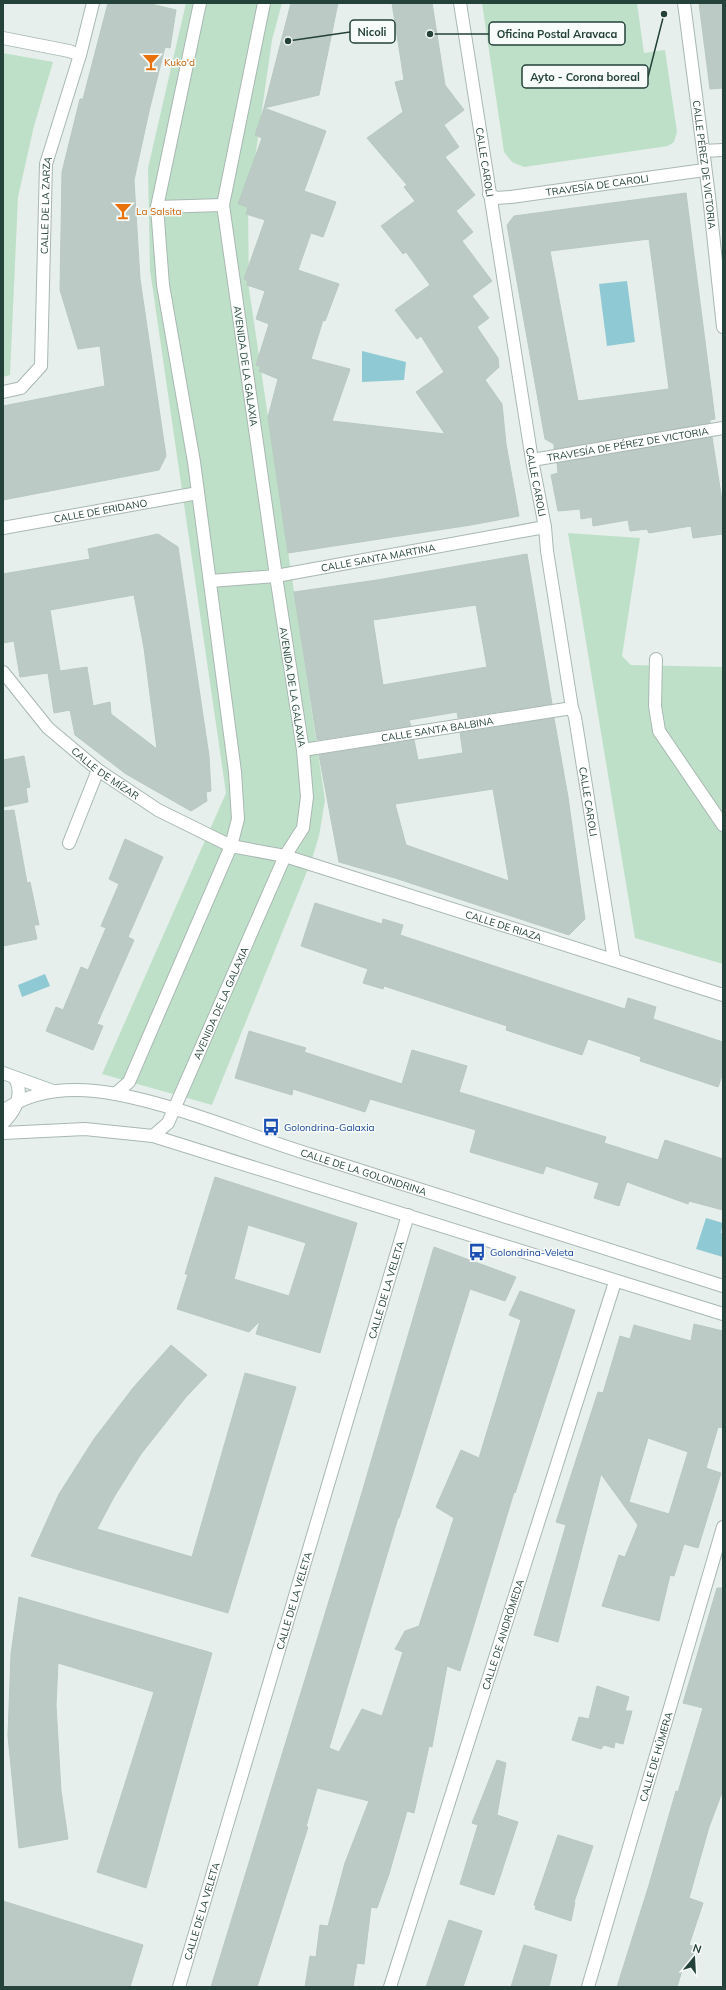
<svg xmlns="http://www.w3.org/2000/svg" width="726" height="1990" font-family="Mulish,sans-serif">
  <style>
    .green { fill: #bfe0c8 }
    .water { fill: #8ec9d4 }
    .building { fill: #bbcac4; stroke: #b8c9c2; fill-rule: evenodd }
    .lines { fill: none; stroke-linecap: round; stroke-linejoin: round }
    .pedestrian-casing { stroke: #a8b8b2; stroke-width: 14 }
    .minor-casing { stroke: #a8b8b2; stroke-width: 14 }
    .secondary-casing { stroke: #a4bbb3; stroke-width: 14 }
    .pedestrian { stroke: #fff; stroke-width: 12 }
    .minor { stroke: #fff; stroke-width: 12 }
    .secondary { stroke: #fff; stroke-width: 12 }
    .labels { text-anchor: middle; stroke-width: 3; stroke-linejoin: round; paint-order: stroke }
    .food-label { font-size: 10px; fill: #c56008; stroke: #f7fbf9; text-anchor: start }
    .street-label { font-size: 10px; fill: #24423a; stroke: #f7fbf9 }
    .transit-label { font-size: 10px; fill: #164399; stroke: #f7fbf9; text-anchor: start }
    .leader { fill: none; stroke: #24423a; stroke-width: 1.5 }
    .callout-dot { fill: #24423a; stroke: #f7fbf9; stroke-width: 1.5 }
    .callout { fill: #f7fbf9; stroke: #24423a; stroke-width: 1.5 }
    .callout-label { font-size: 11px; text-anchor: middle; font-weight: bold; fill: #24423a }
  </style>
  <rect width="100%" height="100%" fill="#e6efeb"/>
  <path class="green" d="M186,3h96l-10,37 -24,167 1,82 76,511 -6,36 -7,23 -100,246 -110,-31 124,-281 -76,-523 -2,-102z
    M482,3h155l7,50 21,-3 12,82 -3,10 -6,4 -144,21 -12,-5 -8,-10z
    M3,53l50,9 -19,64 -16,71 -8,178 -7,2z
    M568,533l72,5 -18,118 9,9 92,2v297l-88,-26z"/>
  <path class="water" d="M627,281l8,61 -28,4 -8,-62z
    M362,351l44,11 -2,18 -42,2z
    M45,974l5,12 -28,11 -4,-12z
    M706,1218l17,5 -2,10h2v24l-27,-8z"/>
  <path class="building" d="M108,3h39l29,7 -6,38 -5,-1 -15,60 -16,73 6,99 26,177 -7,14 -156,30v-94l102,-20 -5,-40 -22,3 -18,-59 2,-118 18,-73h3z
    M291,3h47l-19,92 -55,13z
    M392,3h40l13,82 19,25 -20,15 15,22 -14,10 30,38 -19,16 17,21 -11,9 30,40 -20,15 17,22 -12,9 21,31 1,9 -14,13 17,24 4,40 13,72 -48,9 -183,28 -20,-136 10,-38 -19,-8 2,-4 -5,-2 13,-41 -13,-5 9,-28 -18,-6 1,-4 -4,-2 21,-59 -19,-6 2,-7 -10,-3 24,-66 -7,-3 9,-27 62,23 -22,60 32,11 -13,35 -12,-4 -13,37 41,14 -14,37 -2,-1 -12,39 39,10 -18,52 113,13 -29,-42 28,-20 -23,-36 -4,3 -22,-29 35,-25 -24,-33 -3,2 -22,-28 34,-25 -11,-14 3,-2 -40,-47 36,-26 -8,-30 9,-2z
    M699,3h24v85l-13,1z
    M686,193l29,226 -5,1v3l-156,26v-5l-9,-5 -38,-214 7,-9zM649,239l20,150 -91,12 -28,-150z
    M712,437l11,70v27l-30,4 -2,-12 -42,7 -2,-4 -17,2 -2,-11 -35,6 -1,-9 -11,2 -1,-10 -22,2 -7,-36 7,-2 -1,-10z
    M158,534l20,13 31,209 2,35 -5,1 1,9 -16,10 -65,-37 -51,-39 -5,-25 -16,3 -6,-40 -28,4 -6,-36 -11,2v-69l87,-15 -2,-10zM134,595l10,53 13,101 -46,-35 -1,-12 -17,4 -6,-39 -27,4 -10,-61z
    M527,554l25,150 -94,14 -1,-6 -48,8 2,6 -94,14 -23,-148 83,-12zM476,605l11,62 -104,18 -10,-65z
    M554,718l14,79 17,122 -16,16 -174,-57 -56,-16 -20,-107 95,-15 4,20 45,-7 -3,-20zM493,789l16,92 -103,-36 -11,-41z
    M24,756l6,31 -4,1 2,14 -25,5v-47z
    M14,810l13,73 3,-1 9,43h-5l3,14 -34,7v-135z
    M125,839l38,18 -35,80 6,3 -37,84 6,2 -10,24 -47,-19 10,-24 7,3 18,-43 7,3 18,-42 -5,-2 18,-42 -10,-5z
    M315,903l67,21 1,-5 20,6 -3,10 225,74 3,-11 28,9 -3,12 70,23v31l-5,14 -78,-26 1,-4 -53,-18 -6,16 -76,-25 1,-4 -123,-40 -1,3 -20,-6 5,-14 -67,-23z
    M249,1031l57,17 -2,4 98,32 10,-34 55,16 -8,26 147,45 -2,6 54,17 7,-20 58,19v51l-34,-9 -1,3 -61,-22 -8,24 -25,-8 5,-15 -53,-17 -3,8 -73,-22 6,-22 -106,-31 -5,13 -72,-23 -1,6 -57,-17z
    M215,1177l142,46 -37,130 -64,-19 4,-13 -11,11 -72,-23 11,-35h-3zM248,1225l58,18 -17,53 -55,-17z
    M434,1247l82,30 -11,24 -35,-12 -71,229h-1l-69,230 10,4 23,-43 20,7 21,-64 -8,-3 10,-18 14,-5 35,-108 -18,-11 25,-57 18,8 42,-138 -12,-5 11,-24 55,19 -60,183 -1,-1 -54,179 -13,-5 -15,81 -3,-1 -15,67 -7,-2 -18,63 -12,34 -6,-1 -7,57 -7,-1 -4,24h-48l5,-31 6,1 4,-32 8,1 17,-63 24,-62 -52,-13 -11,39h2l-51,160h-46l147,-481z
    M694,1324l29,7v97l-5,-1 -12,41 15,5 -23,75 -14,-4 -10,32 -4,-1 -11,46 -57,-15 17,-51 6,2 13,-32 -37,-51 -43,168 -24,-7 32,-110 -10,-3 42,-130 5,1 17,-57 10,3 4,-14 57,16zM648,1438l40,14 -19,62 -40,-12z
    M171,1345l36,30 -21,22 -45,57 -27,43 -17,32 95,28 53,-184 51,14 -68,226 -197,-57 28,-62 35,-55 39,-51z
    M717,1588h6v202l-14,37 -20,71 14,5 -14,42 9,3 -6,22 -9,-3 -6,20h-60l32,-102 27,-94 2,1 25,-84 -20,-5z
    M19,1597l193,56 -66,235 -49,-16 57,-180 -96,-29 -2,42 5,86 7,48 -49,9 -11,-112 3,-82z
    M597,1686l32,11 -4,14h7l-9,33 -8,-2 -1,6 -10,-3 -3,4 -29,-9 7,-23 10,2z
    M497,1760l9,3 -9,52 21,7 -24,73 -34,-11 18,-59 -6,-2z
    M558,1835l35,11 -19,56h1l-4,19 -36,-12 1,-3 -2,-1z
    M3,1901l140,44 -13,42h-127z
    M449,1920l33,11 -19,56h-37z
    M524,1945l33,10 -8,32h-38z"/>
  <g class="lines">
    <g class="pedestrian-casing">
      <g id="pedestrian">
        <path id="s1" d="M532,460l191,-32"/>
        <path d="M656,659l-1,47 4,25 64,94"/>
      </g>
    </g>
    <g class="minor-casing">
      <g id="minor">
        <path id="s2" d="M460,3l72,457 13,67 2,24 25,157 3,9 39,243"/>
        <path id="s3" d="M684,3l25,193 14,131"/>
        <path d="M3,38l66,13 11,4"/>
        <path d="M703,151l20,-1"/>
        <path id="s4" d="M489,194l7,4 15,-1 193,-27"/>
        <path d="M157,207l66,-2"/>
        <path id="s5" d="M3,392l18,-4 20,-22 5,-202 34,-109 13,-52"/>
        <path id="s6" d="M3,528l195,-35"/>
        <path id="s7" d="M210,581l66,-5 269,-49"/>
        <path id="s8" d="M3,672l45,56 50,42 60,40 73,36 54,10 438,139"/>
        <path id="s9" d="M303,750l269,-42"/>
        <path d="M69,843l29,-73"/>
        <path d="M115,1094l14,-12 102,-236 7,-27 -3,-47 -41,-310 -31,-177 -6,-78 43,-204"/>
        <path id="s10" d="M3,1111c32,-23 75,-24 113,-17 68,13 133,42 199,62 136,44 272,87 408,130"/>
        <path d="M3,1123c13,-13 21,-28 12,-45"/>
        <path d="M3,1133l82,-4 68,7 570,178"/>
        <path id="s11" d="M153,1136l15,-13 117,-267 18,-28 4,-31 -4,-47 -27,-174 -53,-371 41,-202"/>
        <path id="s12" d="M179,1987l229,-772"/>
        <path id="s13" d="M390,1987l225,-705"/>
        <path id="s14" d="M588,1987l135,-460"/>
      </g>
    </g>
    <g class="secondary-casing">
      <path id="secondary" d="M3,1073l50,18"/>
    </g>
    <use href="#pedestrian" class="pedestrian"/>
    <use href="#minor" class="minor"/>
    <use href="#secondary" class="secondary"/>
  </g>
  <defs>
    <g id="bar-bare" transform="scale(1.38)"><path d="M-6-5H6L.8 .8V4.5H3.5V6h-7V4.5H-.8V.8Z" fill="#e8710a" stroke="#f7fbf9" stroke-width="2.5" paint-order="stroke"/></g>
    <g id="bus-bare" transform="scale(1.38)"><path d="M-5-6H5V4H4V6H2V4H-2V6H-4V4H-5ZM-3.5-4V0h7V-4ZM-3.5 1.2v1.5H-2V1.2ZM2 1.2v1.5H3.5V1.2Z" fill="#1a4fb4" stroke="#f7fbf9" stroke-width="2.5" paint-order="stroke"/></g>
  </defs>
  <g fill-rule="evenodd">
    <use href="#bar-bare" x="151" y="62"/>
    <use href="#bar-bare" x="123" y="211"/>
    <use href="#bus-bare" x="271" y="1127"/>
    <use href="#bus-bare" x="477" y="1252"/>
  </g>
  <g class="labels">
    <g class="food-label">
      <text x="164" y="66">Kuko'd</text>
      <text x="136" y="215">La Salsita</text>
    </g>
    <g class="street-label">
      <text dy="4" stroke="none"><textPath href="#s2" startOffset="161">CALLE CAROLI</textPath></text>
      <text dy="4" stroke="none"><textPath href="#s3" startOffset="163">CALLE PÉREZ DE VICTORIA</textPath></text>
      <text dy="4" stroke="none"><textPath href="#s4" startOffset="110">TRAVESÍA DE CAROLI</textPath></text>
      <text dy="4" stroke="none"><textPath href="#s5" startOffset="209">CALLE DE LA ZARZA</textPath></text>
      <text transform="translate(246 366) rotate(82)" y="4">AVENIDA DE LA GALAXIA</text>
      <text dy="4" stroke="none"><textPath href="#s1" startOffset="97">TRAVESÍA DE PÉREZ DE VICTORIA</textPath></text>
      <text dy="4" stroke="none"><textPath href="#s2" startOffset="485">CALLE CAROLI</textPath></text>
      <text dy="4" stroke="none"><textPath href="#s6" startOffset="99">CALLE DE ERIDANO</textPath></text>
      <text dy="4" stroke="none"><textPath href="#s7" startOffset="170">CALLE SANTA MARTINA</textPath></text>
      <text transform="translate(293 687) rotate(81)" y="4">AVENIDA DE LA GALAXIA</text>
      <text dy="4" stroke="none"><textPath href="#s9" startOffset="136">CALLE SANTA BALBINA</textPath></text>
      <text dy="4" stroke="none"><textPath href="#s8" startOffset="145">CALLE DE MÍZAR</textPath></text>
      <text dy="4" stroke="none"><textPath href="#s2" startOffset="809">CALLE CAROLI</textPath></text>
      <text dy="4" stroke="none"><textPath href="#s8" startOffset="575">CALLE DE RIAZA</textPath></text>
      <text dy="4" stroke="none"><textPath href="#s11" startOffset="151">AVENIDA DE LA GALAXIA</textPath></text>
      <text dy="4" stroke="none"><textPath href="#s10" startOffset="377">CALLE DE LA GOLONDRINA</textPath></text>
      <text dy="4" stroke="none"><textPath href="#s12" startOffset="727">CALLE DE LA VELETA</textPath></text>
      <text dy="4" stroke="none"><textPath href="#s12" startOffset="403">CALLE DE LA VELETA</textPath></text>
      <text dy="4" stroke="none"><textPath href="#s13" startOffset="370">CALLE DE ANDRÓMEDA</textPath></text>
      <text dy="4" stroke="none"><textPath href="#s14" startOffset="240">CALLE DE HÚMERA</textPath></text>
      <text dy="4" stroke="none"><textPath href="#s12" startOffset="79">CALLE DE LA VELETA</textPath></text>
    </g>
    <g class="transit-label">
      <text x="284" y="1131">Golondrina-Galaxia</text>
      <text x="490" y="1256">Golondrina-Veleta</text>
    </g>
  </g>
  <path class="leader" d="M288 41L350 32M430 34L489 34M664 14L648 77"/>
  <g class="callout-dot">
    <circle cx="288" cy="41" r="4"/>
    <circle cx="430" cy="34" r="4"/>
    <circle cx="664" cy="14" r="4"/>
  </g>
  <g class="callout">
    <rect x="350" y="20" width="45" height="23" rx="4"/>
    <rect x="489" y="22" width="136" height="23" rx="4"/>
    <rect x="522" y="65" width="126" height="23" rx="4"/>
  </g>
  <g class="callout-label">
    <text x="372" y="36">Nicoli</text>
    <text x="557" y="38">Oficina Postal Aravaca</text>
    <text x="585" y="81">Ayto - Corona boreal</text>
  </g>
  <rect width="726" height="1990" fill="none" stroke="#24423a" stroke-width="8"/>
  <g transform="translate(694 1958) rotate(18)" stroke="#f7fbf9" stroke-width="3" paint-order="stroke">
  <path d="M0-3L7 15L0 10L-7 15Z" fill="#24423a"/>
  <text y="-6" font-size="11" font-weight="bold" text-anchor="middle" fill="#24423a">N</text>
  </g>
</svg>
